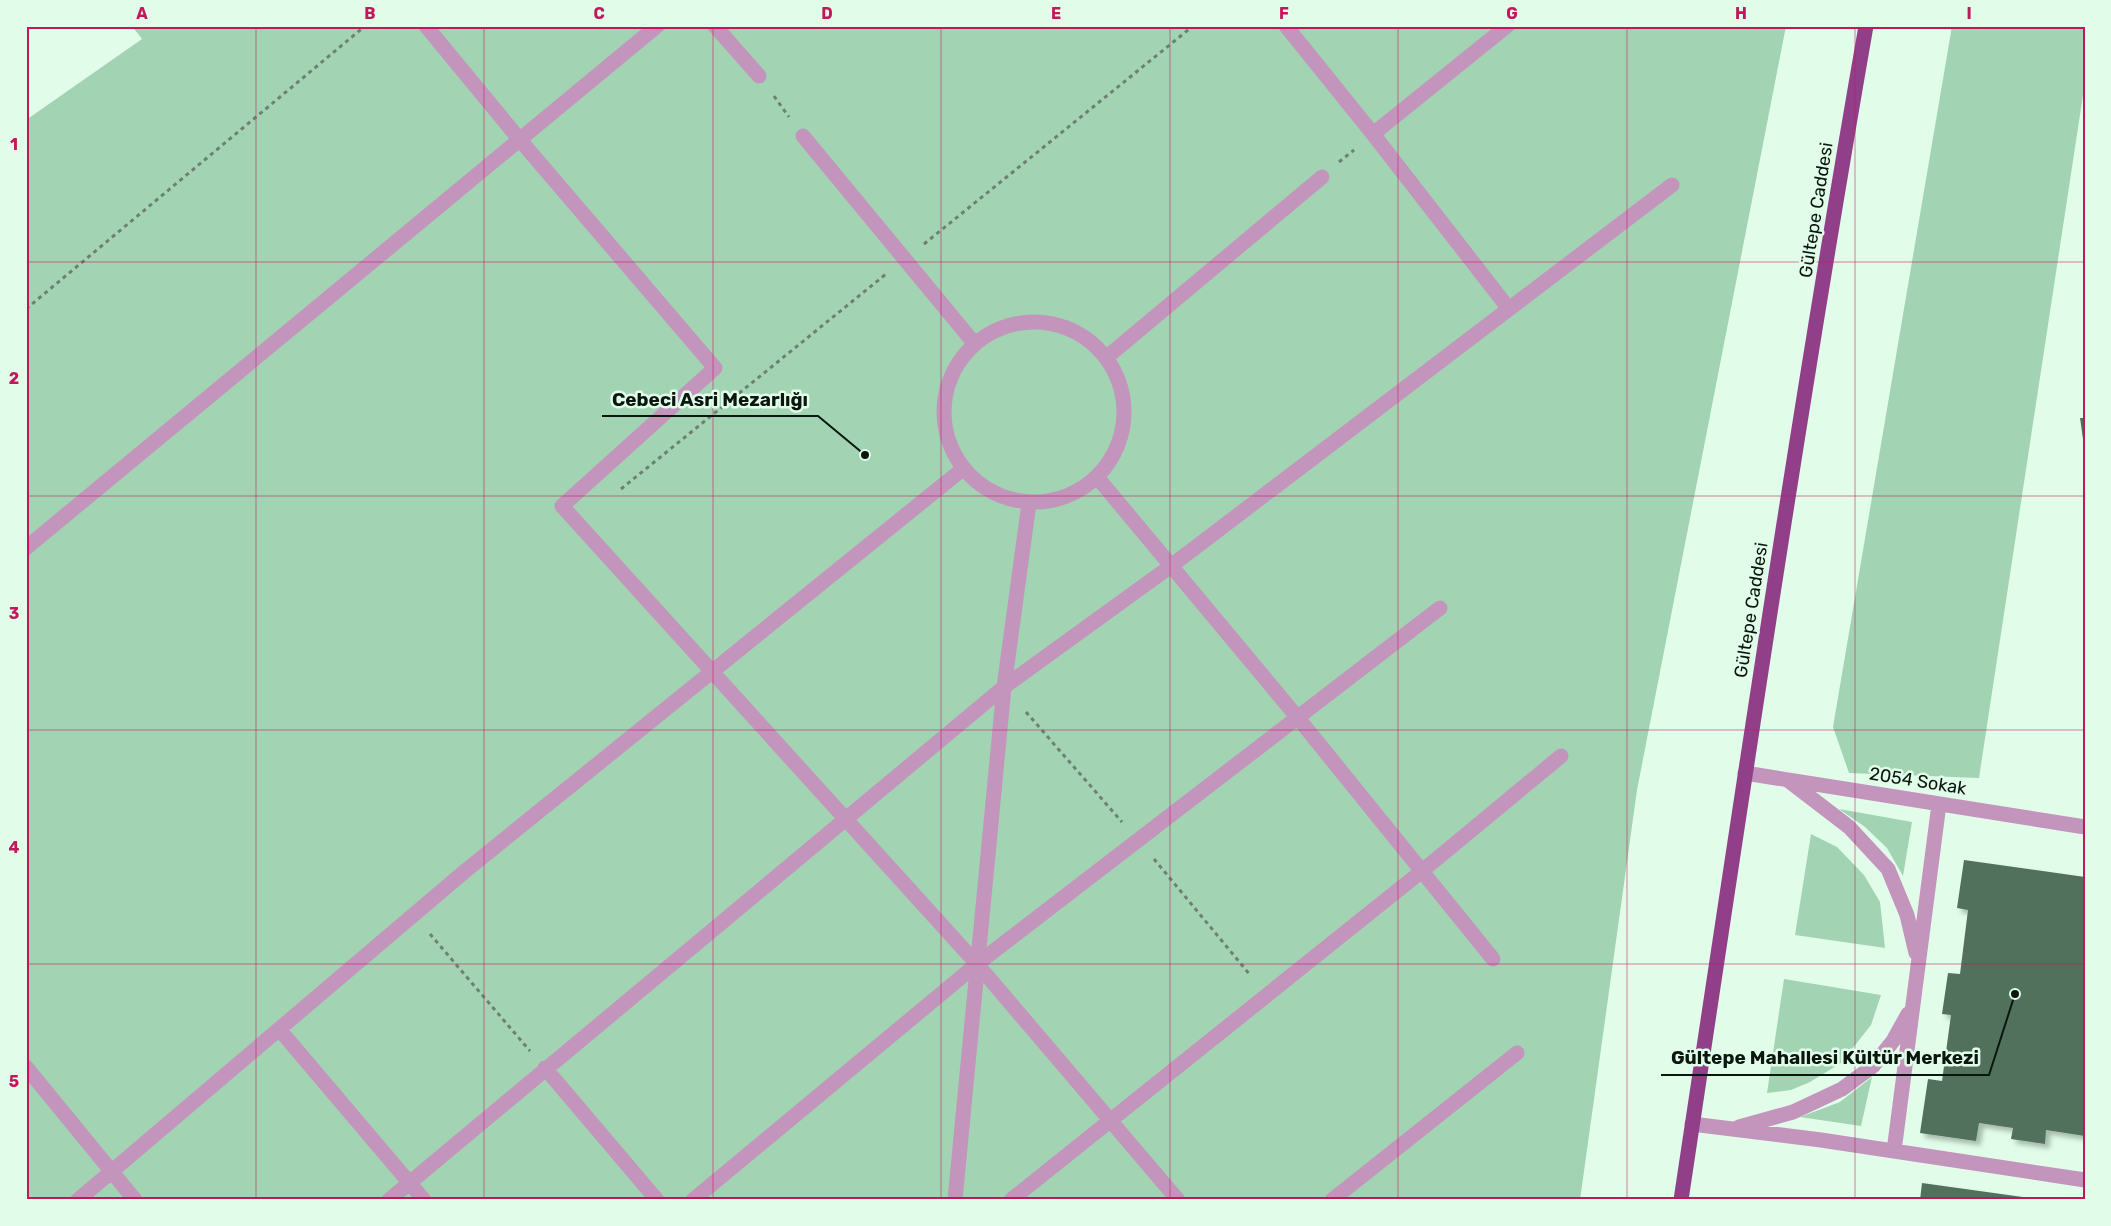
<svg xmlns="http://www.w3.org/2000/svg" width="2111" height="1226" font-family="Rubik,sans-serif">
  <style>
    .green { fill: #a2d4b3 }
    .building { fill: #51715c; filter: url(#shadow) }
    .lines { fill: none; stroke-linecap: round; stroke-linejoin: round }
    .path { stroke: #6d8073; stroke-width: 3; stroke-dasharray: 4 4; stroke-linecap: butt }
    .minor { stroke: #c394bc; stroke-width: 15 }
    .major { stroke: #923f8a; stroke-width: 15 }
    .grid { fill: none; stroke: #c2185b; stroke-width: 1; stroke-opacity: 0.55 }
    .labels { text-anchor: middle; stroke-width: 5; stroke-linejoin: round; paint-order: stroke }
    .street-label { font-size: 18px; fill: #0a160e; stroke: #e1fdea }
    .leader { fill: none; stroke: #0a160e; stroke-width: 2 }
    .callout-dot { fill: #0a160e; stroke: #e1fdea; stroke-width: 2 }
    .callout-label { font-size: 19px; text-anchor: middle; font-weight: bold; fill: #0a160e; stroke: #e1fdea; stroke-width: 5; stroke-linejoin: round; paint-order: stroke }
    .neatline { fill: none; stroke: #c2185b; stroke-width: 2 }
    .grid-label { font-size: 16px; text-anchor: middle; font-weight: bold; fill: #c2185b }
  </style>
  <defs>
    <filter id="shadow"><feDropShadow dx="4.5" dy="4.5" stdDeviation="2.5" flood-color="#0004"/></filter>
  </defs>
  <rect width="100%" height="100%" fill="#e1fdea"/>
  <path class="green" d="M132,26h1654l-149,764 -57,410h-1554v-1080l116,-81z
    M1952,26h133v56l-106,696 -130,-5 -16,-46z
    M1839,809l73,13 -9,54 -16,-28 -22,-21z
    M1811,834l26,13 27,28 16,27 5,46 -90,-13z
    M1784,979l97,16 -10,30 -30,38 -31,19 -19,8 -24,3z
    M1872,1077l-11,49 -61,-9 40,-15z"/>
  <path class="building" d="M2080,418h5v27l-1,1z
    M1964,860l121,17v259l-39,-6 -1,14 -34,-5 2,-11 -34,-5 -3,18 -56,-8 8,-54 14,2 9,-66 -9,-1 6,-41 12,1 8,-64 -11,-2z
    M1922,1183l115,16v1h-117z"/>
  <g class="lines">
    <path class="path" d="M774,96l15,21
      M1339,162l15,-12
      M924,244l269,-218
      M26,309l339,-283
      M621,489l265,-215
      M1026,712l96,110
      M1154,859l97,117
      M430,934l100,117"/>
    <path class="minor" d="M426,26l94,114 195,228 -153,138 415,458 201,236
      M715,26l44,50
      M1286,26l87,108 136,175
      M1373,134l134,-108
      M803,136l171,207
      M944 412a90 90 0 1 1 180 0a90 90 0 1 1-180 0Z
      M1107,357l215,-180
      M1097,477l201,241 195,241
      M26,548l631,-522
      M1745,773l340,54
      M1789,781l60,46 39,42 19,46 9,38
      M279,1029l145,171
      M26,1067l109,133
      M545,1068l112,132
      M1692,1124l129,16 264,40
      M1739,1127l54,-15 49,-23 31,-23 20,-25 15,-27
      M1894,1151l45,-347
      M78,1200l386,-328 500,-404
      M389,1200l615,-513 167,-121 501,-381
      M693,1200l284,-236 463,-356
      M955,1200l49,-513 25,-184
      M1011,1200l411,-329 139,-115
      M1332,1200l185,-147"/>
    <path class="major" d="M1681,1200c59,-392 117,-784 185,-1174"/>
  </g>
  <path class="grid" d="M256,26v1174M484,26v1174M713,26v1174M941,26v1174M1170,26v1174M1398,26v1174M1627,26v1174M1855,26v1174M26,262h2059M26,496h2059M26,730h2059M26,964h2059"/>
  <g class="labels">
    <g class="street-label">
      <text transform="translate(1816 210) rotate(-81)" y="6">Gültepe Caddesi</text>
      <text transform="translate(1751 610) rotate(-81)" y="6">Gültepe Caddesi</text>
      <text transform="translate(1918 781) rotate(9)" y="6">2054 Sokak</text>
    </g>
  </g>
  <path class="leader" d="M865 455L818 416H602M2015 994L1989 1075H1661"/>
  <g class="callout-dot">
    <circle cx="865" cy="455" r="5"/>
    <circle cx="2015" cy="994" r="5"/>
  </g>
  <g class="callout-label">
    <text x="710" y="406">Cebeci Asri Mezarlığı</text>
    <text x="1825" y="1064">Gültepe Mahallesi Kültür Merkezi</text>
  </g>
  <rect width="2111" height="1226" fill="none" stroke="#e1fdea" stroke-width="55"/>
  <rect x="28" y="28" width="2056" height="1170" class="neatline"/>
  <g class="grid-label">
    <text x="142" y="19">A</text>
    <text x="370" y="19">B</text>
    <text x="599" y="19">C</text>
    <text x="827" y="19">D</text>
    <text x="1056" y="19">E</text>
    <text x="1284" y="19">F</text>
    <text x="1512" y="19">G</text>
    <text x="1741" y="19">H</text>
    <text x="1969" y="19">I</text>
    <text x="14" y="150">1</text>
    <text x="14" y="384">2</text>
    <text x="14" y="619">3</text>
    <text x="14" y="853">4</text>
    <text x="14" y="1087">5</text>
  </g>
</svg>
